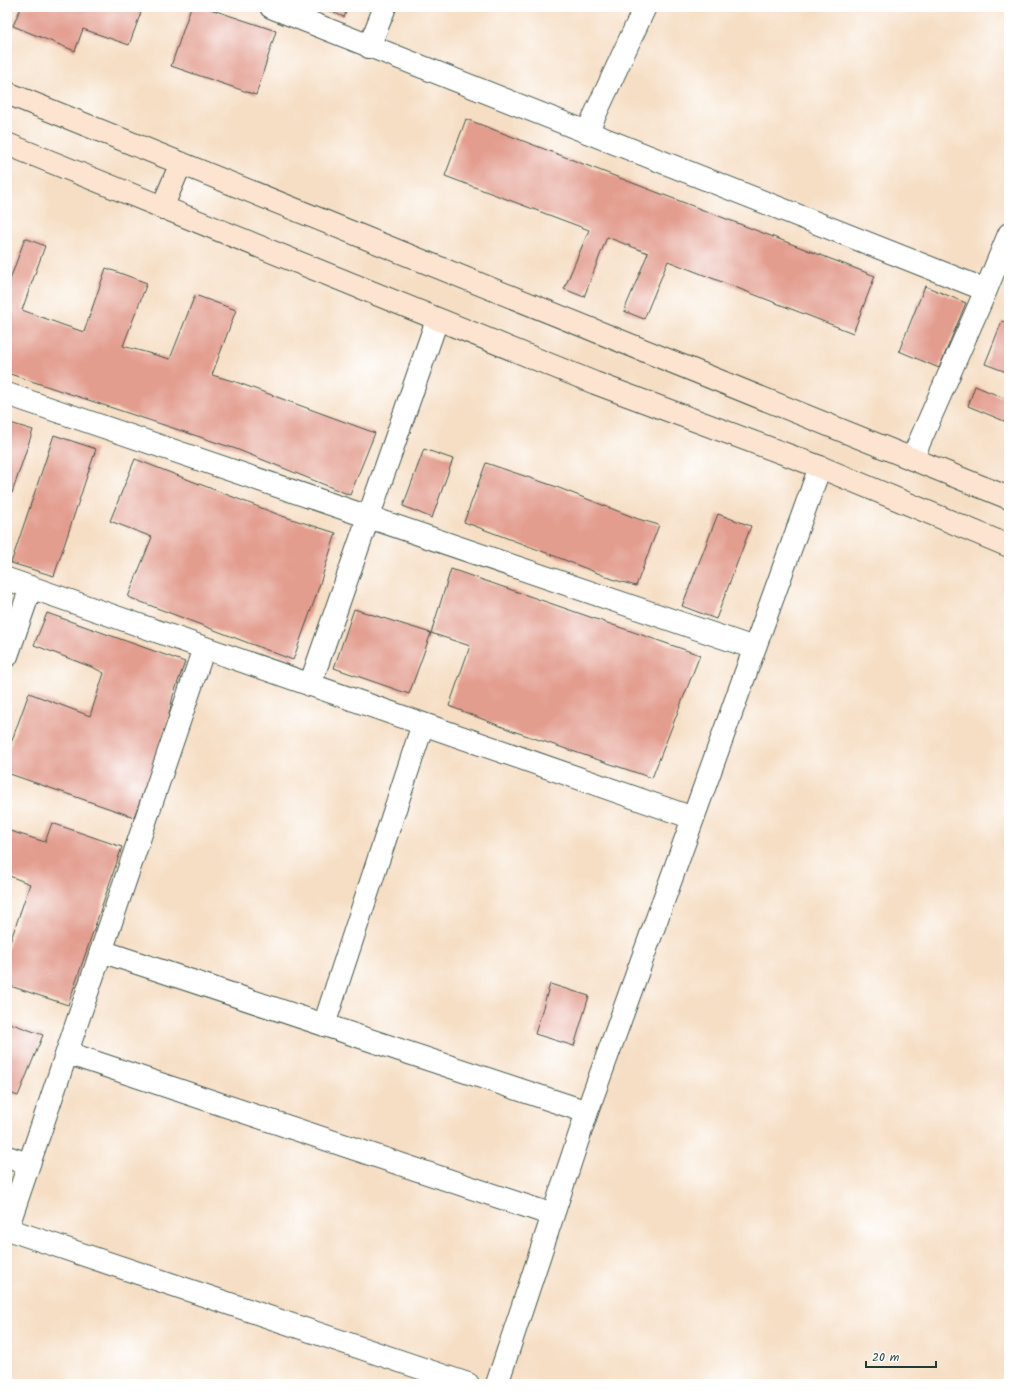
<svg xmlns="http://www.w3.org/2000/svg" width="1016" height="1391" font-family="Kalam,sans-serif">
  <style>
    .building { fill: #e39d8f }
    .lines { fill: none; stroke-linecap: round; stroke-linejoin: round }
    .street-casing { stroke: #3f554a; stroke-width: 24 }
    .secondary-casing { stroke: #3f554a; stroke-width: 24 }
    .street { stroke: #fff; stroke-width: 22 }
    .secondary { stroke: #fde4d1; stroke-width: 22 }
  </style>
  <rect width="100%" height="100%" fill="#fff"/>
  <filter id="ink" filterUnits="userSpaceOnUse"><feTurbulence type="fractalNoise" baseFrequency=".025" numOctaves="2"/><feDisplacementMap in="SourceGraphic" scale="8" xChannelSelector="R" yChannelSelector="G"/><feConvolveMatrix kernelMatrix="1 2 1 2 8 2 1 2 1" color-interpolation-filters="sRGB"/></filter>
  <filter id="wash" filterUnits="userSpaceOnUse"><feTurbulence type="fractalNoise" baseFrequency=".012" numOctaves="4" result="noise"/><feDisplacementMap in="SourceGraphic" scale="16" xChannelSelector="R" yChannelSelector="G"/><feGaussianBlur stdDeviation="0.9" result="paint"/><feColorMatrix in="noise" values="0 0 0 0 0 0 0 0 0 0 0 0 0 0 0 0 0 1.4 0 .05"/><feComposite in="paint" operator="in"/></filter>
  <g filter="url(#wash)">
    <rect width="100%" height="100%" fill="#f6dec4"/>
    <g id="blocks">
      <path class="building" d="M21,7h122l-14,38 -46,-16 -8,22 -62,-25z
        M191,7h13l72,24 -20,64 -85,-29z
        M320,7h28l-4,10z
        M466,119l409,157 -22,57 -185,-72 -24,58 -20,-8 24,-58 -41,-16 -23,60 -20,-8 25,-59 -144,-54z
        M25,238l20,8 -23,64 41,15 21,7 22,-64 41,15 -24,63 47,13 25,-64 41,15 -24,65 24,7 139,51 -25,62 -114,-46 -229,-76v-85z
        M925,286l41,17 -27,65 -40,-17z
        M1002,321l7,3v49l-24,-9z
        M975,386l34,14v23l-41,-17z
        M7,422l26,8 -21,63 -5,-1z
        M54,435l42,14 -42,127 -43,-13z
        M424,449l29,10 -21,59 -29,-12z
        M135,459l147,57 54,17 -20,63 -23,64 -165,-63 24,-60 -42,-16z
        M486,463l68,23 84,33 21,6 -23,61 -21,-6 -63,-25 -88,-33z
        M718,514l33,12 -35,93 -34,-13z
        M451,569l249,86 -48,123 -139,-47 -64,-25 21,-60 -39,-13 -22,61 -75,-26 20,-59 77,24z
        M47,613l138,49 -12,34 -5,23 -13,41 -21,57 -127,-44v-19l22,-61 61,23 14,-43 -10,-5 -60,-23z
        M52,823l70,24 -54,158 -61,-20v-34l23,-67 -23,-9v-45l38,12z
        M550,984l39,12 -15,50 -39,-12z
        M7,1022l36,13 -25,61 -11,-4z"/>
    </g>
  </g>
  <g filter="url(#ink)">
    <use href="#blocks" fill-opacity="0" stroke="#3f554a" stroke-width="1"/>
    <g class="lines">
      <g class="street-casing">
        <path id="street" d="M271,7l715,283
          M369,47l16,-40
          M587,132l58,-125
          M7,394l747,254
          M912,459l74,-169 23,-56
          M7,579l686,239
          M7,656l24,-69
          M310,685l127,-365
          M101,951l486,161
          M324,1025l99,-301
          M67,1053l486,162
          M7,1157l21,7
          M7,1229l197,-581
          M7,1229l461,155
          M497,1384l90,-272 233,-645"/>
      </g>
      <g class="secondary-casing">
        <path id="secondary" d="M7,93l1002,405
          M7,144l588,239 225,84 189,79
          M162,208l19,-45"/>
      </g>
      <use href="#street" class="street"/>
      <use href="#secondary" class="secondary"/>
    </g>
  </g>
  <rect width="1016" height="1391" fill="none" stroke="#fff" stroke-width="24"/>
  <path d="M866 1361v6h70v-6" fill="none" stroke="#1f3d34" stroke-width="2"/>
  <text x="872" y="1361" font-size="12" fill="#1f3d34" stroke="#ffffff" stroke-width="3" paint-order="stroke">20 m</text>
</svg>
